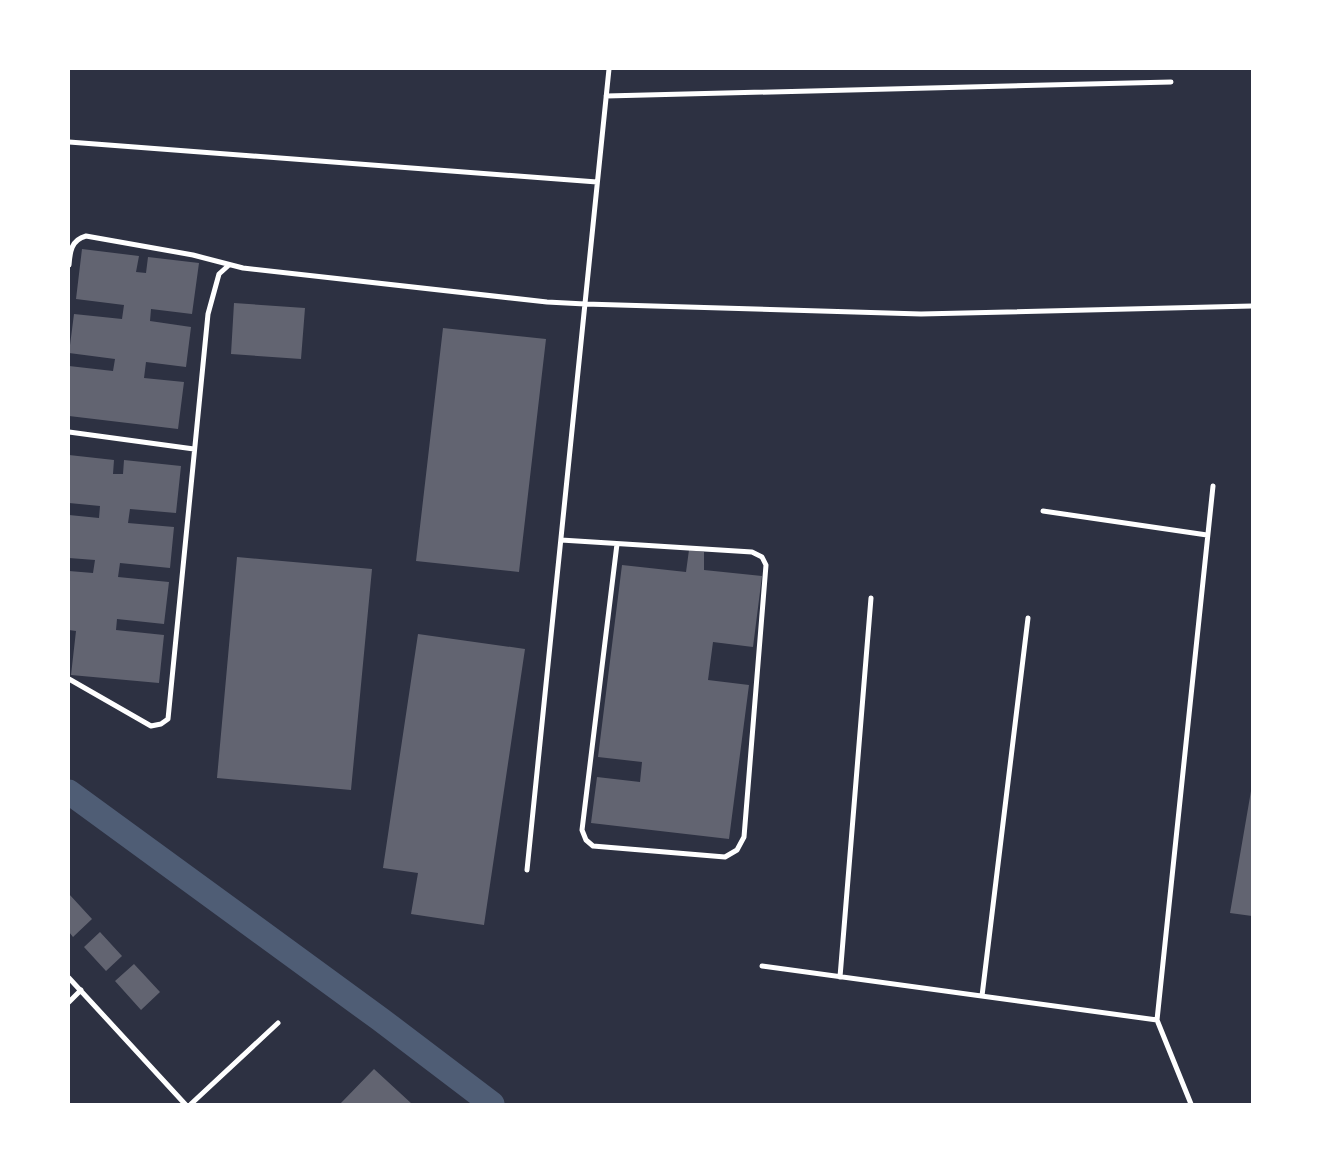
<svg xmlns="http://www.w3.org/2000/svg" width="1321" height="1173" font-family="'Times New Roman',serif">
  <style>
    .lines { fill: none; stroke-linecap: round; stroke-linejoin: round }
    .canal { stroke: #4f5d75; stroke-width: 25 }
    .building { fill: #626471 }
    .minor { stroke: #fff; stroke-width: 5 }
  </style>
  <rect width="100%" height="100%" fill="#2d3142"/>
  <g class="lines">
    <path class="canal" d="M69,792l311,227 112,85"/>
  </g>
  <path class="building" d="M82,249l57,7 -3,16 10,1 2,-16 51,6 -7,51 -41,-5 -1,12 41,6 -5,40 -40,-5 -2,16 40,4 -6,47 -109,-13v-50l44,5 2,-12 -46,-6 5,-39 48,5 2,-14 -48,-6z
    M234,303l71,5 -4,51 -70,-5z
    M443,328l103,11 -27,233 -103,-11z
    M69,455l45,5 -1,14h10l1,-14 57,6 -5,47 -46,-4 -2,14 46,4 -4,41 -50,-5 -2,14 51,5 -5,42 -47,-5 -1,11 48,5 -5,48 -88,-8 5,-44 -7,-1v-59l24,2 2,-13 -26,-2v-43l30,3 1,-12 -31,-3z
    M689,550l15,2v18l58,6 -9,71 -40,-5 -5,38 41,5 -20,154 -138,-16 6,-46 43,5 2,-20 -44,-5 24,-192 64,7z
    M237,557l135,12 -21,221 -134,-12z
    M418,634l107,15 -41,276 -73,-11 7,-41 -35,-5z
    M1251,791h1v125l-22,-3z
    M69,894l23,25 -19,18 -4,-5z
    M100,932l22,24 -16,15 -22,-24z
    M134,964l26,28 -19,18 -26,-29z
    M374,1069l38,35h-72z"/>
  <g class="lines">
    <path class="minor" d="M606,96l565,-14
      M69,142l528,40
      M69,265c1,-13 2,-25 17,-29l107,19 50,13 304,34 38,2 336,10 331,-8
      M69,432l125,17
      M1043,511l164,24
      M561,540l191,12 10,5 4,8 -22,272 -7,13 -12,7 -132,-11 -7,-6 -4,-10 35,-286
      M69,679l82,47 10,-2 7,-5 40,-405 11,-40 10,-9
      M527,870l82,-801
      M762,966l395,54
      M840,977l31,-379
      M69,978l116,126
      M982,996l46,-378
      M69,1002l12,-12
      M191,1104l87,-81
      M1191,1104l-34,-84 56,-534"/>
  </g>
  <rect width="1321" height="1173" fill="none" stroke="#ffffff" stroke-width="140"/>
</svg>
